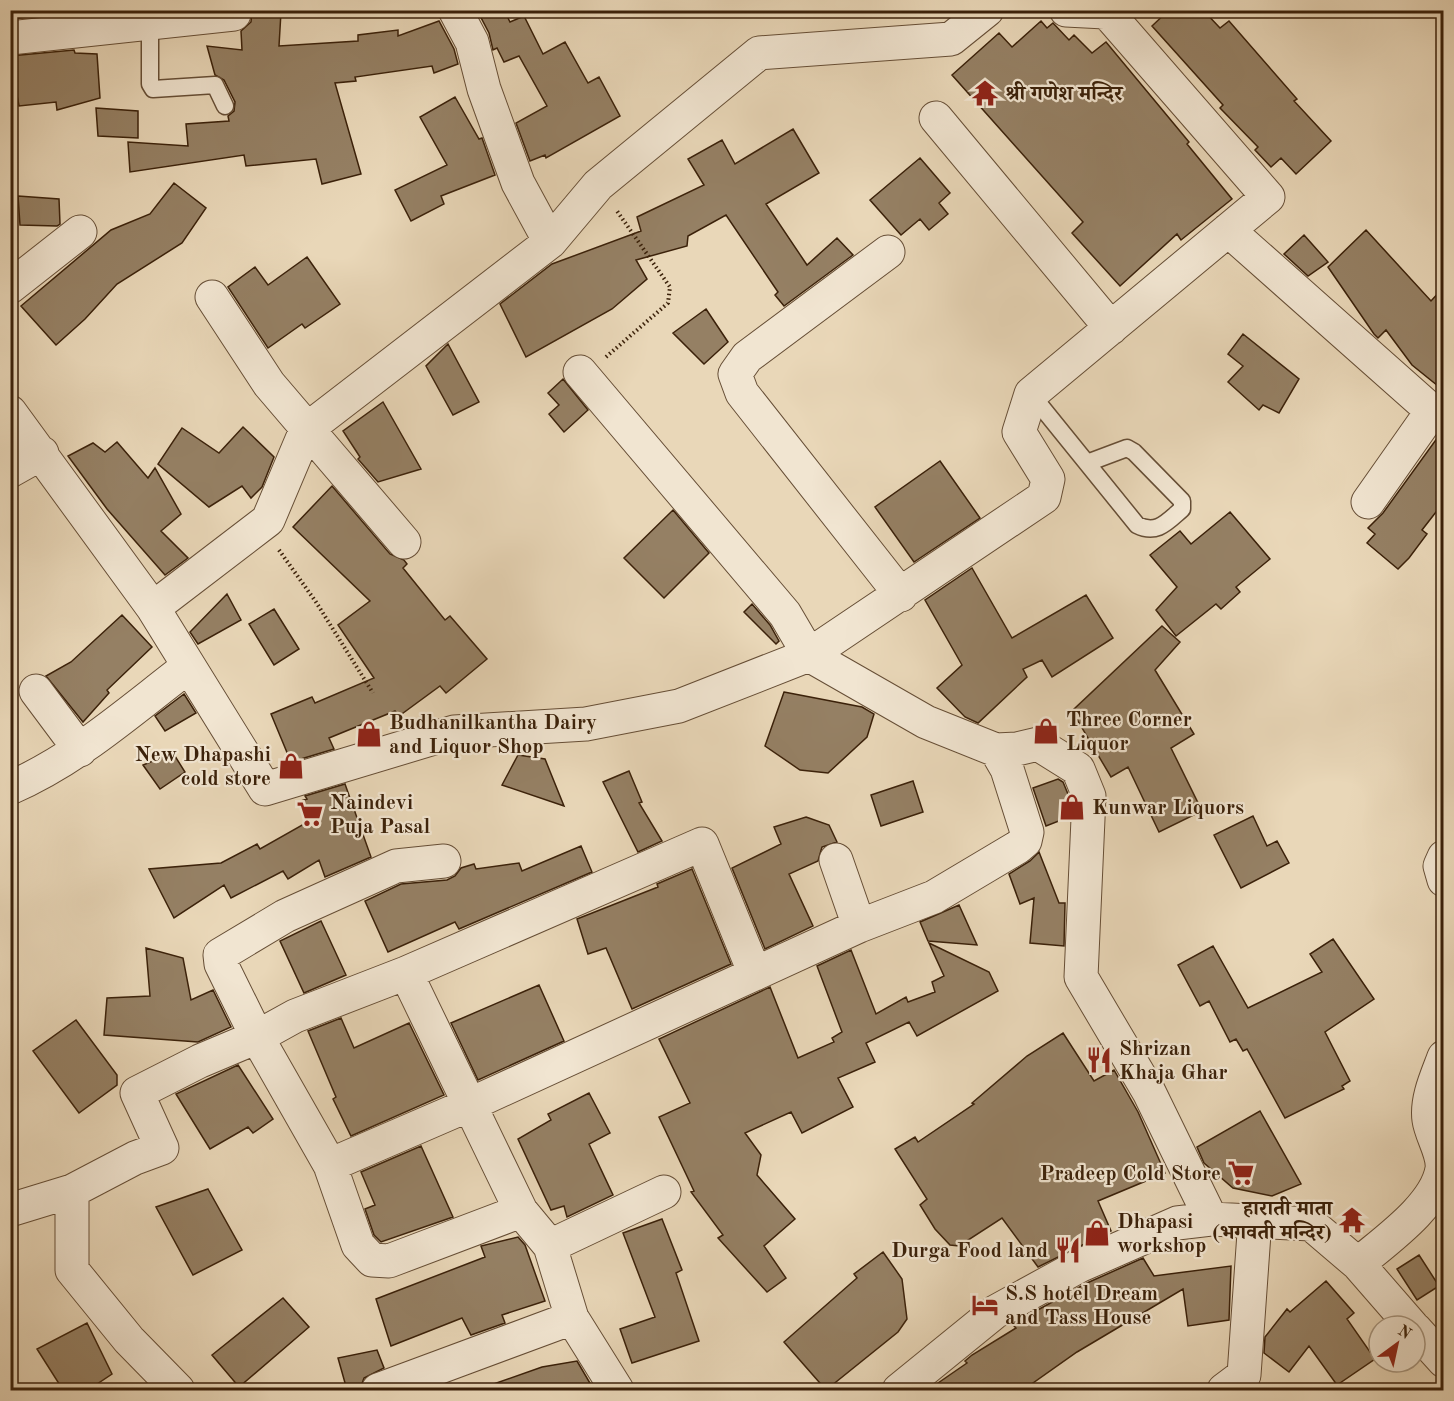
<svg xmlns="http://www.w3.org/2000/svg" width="1454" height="1401" font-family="'Old Standard TT','Noto Serif Devanagari',serif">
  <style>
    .building { fill: #958064; stroke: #3b210a; stroke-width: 1.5 }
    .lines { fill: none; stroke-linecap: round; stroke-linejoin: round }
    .service-casing { stroke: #664e36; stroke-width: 19 }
    .minor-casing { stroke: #664e36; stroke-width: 35 }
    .path { stroke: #3b210a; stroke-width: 4; stroke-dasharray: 1.5 3; stroke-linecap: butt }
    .service { stroke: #f1e5d1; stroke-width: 16 }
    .minor { stroke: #f1e5d1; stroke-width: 33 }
    .labels { text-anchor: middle; stroke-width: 4.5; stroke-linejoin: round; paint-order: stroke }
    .poi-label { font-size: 21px; font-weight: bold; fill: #3b210a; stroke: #f1e5d1; text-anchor: start }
  </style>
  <rect width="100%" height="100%" fill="#e9d7b8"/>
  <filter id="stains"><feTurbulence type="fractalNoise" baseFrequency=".00333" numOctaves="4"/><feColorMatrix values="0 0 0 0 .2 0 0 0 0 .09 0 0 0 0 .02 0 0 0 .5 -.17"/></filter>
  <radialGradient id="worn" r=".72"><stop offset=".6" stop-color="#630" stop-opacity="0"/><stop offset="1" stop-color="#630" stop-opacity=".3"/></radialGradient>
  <path class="building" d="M10,10h51l1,4 -52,5z
    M252,10l29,2 -2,34 79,-5v-6l40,-5v6l41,-15 15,28 4,15 -24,9 -2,-7 -77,11 1,4 -21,2 26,91 -39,10 -6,-25 -70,7 -2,-11 -114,17 -2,-30 60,4 -2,-22 43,-3 -1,-5 6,-5 1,-9 -11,-22 -9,-5 -8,-29 35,4 -1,-19 10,-9z
    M477,10h27l6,12 14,-6 19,38 22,-12 23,41 11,-6 21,39 -74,42 -1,-3 -15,6 -14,-38 31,-17 -28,-50 -15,6 -7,-14 -4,2 -4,-17z
    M1169,10h34l17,18 9,-7 68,78 -3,2 37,40 -35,33 -15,-16 -10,9 -16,-17 3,-3 -38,-39 3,-3 -71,-79z
    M1041,21l6,7 6,-5 16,17 5,-5 18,18 14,-11 83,100 -2,2 45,55 -51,41 -4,-6 -57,52 -48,-53 11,-11 -131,-147 47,-42 13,14z
    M74,50l1,3 22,1 3,44 -43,12 -1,-8 -37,4 -2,-11 -7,1v-40z
    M455,97l24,42 3,-1 13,37 -54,21 3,8 -33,17 -16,-31 52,-25 -27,-48z
    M96,108l42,3v27l-40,-2z
    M793,129l26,44 -53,31 41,61 30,-27 16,17 -69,51 -9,-11 3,-3 -52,-77 -38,21 -1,10 -51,14 11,19 -35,30 -86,48 -26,-53 52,-40 89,-33 -4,-14 67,-32 -16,-26 34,-19 13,24z
    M920,158l30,35 -11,10 9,11 -19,16 -9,-11 -19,16 -31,-35z
    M174,183l32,25 -24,35 -65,41 -32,35 -29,26 -35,-39 90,-76 39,-16z
    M18,196l41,3 1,25 -3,2 -37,-1z
    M1366,230l65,71 12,-13v102l-31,-25 -26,-35 -8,8 -4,-4 -46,-67z
    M1304,235l24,27 -20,14 -24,-22z
    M307,257l33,47 -35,24 -3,-4 -34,24 -40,-61 27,-20 13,18z
    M706,309l22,33 -24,22 -31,-31z
    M1243,334l56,45 -20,34 -16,-8 -4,5 -31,-28 15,-16 -15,-12z
    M448,344l31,58 -26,13 -27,-49z
    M563,379l25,31 -24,22 -15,-18 10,-9 -11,-12z
    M383,402l38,67 -43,13 -20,-23 2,-2 -17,-26z
    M243,427l31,30 -12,30 -11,11 -9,-12 -33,21 -51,-43 24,-36 37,25z
    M1443,430v73l-21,27 5,4 -18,24 -11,11 -31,-26 8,-9 -7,-6 15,-15z
    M117,442l31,36 7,-10 26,46 -20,17 27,27 -23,17 -58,-66 -39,-53 25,-13 12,9z
    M940,461l40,57 -66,44 -39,-55z
    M332,486l58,68 14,6 3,4 -4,4 42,52 5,-4 37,43 -41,34 -6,-7 -41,30 -4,-5 -66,27 5,11 -43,13 -20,-48 41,-17 3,6 59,-25 -36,-53 32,-24 -77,-74z
    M673,510l36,43 -45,45 -40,-40z
    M1230,512l40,47 -34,28 4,5 -19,17 -5,-5 -40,32 -20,-26 21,-23 -27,-32 30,-24 11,13z
    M972,568l40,70 74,-43 27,43 -61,39 -10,-17 -19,9 4,8 -49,46 -13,-6 -28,-29 25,-23 -37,-65z
    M227,594l14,26 -43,24 -8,-12z
    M752,604l18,21 9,16 -3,3 -32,-32z
    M274,609l25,40 -25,16 -25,-41z
    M122,615l30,32 -45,43 2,3 -26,29 -37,-46 25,-14z
    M1162,626l18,16 -25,28 39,64 -23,14 31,63 -43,21 -31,-65 -17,10 -39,-66z
    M784,692l78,15 12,7 -7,23 -39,36 -28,-3 -35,-24z
    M184,694l12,19 -31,18 -10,-15z
    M173,753l12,19 -25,17 -17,-24z
    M518,755l27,4 19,47 -62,-21z
    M629,771l13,31 -3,1 23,38 -24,11 -35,-70z
    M1058,779l5,3 7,17 -1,18 -23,9 -13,-38z
    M913,781l10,31 -42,14 -10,-31z
    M345,784l26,73 -46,20 -6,-17 -31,19 -5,-8 -52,27 -7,-13 -50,33 -25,-49 72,-6 36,-19 3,5 46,-26 -8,-21 9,-3 -2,-3z
    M1253,816l14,30 10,-5 12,22 -48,25 -27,-53z
    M806,817l23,8 8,17 -15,5 -4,14 -29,13 24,52 -48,23 -33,-81 49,-24 -7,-17z
    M581,846l11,26 -133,57 -4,-7 -67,30 -23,-51 36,-17 46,-4 8,-4 6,-8 13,-4 2,5 43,-6 3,8z
    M1039,852l20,51h6l-1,43 -34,-3 4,-45 -14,6 -11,-30 21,-13z
    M692,869l39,95 -99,45 -26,-61 -18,6 -11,-35 81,-32 -1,-3z
    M959,905l18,40 -49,-4 -8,-19z
    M321,921l25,54 -42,18 -24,-52z
    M1333,939l41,60 -49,33 25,49 -8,5 2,3 -59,29 -38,-69 -4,2 -7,-12 -6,3 -21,-41 -9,5 -22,-41 35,-19 35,62 74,-36 -12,-18z
    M929,943l60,29 9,19 -81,45 -8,-14 -43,21 9,19 -37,16 15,29 -51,26 -11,-21 -46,21 16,22 -4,20 38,44 -31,27 22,32 -19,14 -49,-54 5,-3 -32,-43 3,-1 -35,-74 31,-14 -31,-64 111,-52 28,71 36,-16 -2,-4 10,-6 -25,-66 34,-16 25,64 30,-17 2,5 27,-10 -3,-10 12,-6z
    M146,948l37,10 8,42 22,-10 18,37 -33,15 -94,-7 3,-37 43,-2z
    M539,985l25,56 -86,39 -27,-57z
    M341,1018l13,30 55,-25 35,72 -93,41 -18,-37 3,-2 -28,-66z
    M76,1020l41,55v10l-38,28 -46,-62z
    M1063,1033l31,48 20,-11 24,42 27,61 -67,28 13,30 -73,36 -36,-49 -43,28 -9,-1 -15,-16 -15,-24 7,-6 -32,-50 20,-12 3,5 56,-38 -2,-1 55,-47z
    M238,1065l35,54 -20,14 -5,-6 -38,22 -34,-55z
    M589,1093l21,40 -21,11 24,51 -46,22 -3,-11 -13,4 -33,-71 33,-19 -3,-6z
    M1260,1111l41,73 -29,12 -39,-8 -29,-25 -7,-16z
    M421,1146l32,71 -72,25 -7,-7 -9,-26 10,-4 -14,-33z
    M208,1189l34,61 -49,25 -37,-68z
    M662,1219l20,51 -6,3 23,68 -67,22 -12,-34 35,-12 -32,-84z
    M518,1237l7,8 20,56 -43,14 3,8 -34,12 -9,-17 -71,28 -15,-47 109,-42 -4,-11z
    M883,1252l19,27 5,40 -9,13 -72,58 -42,-48 73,-64 -3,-4z
    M1419,1255l20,31 -22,14 -20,-31z
    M1143,1258l11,18 77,-10 -2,54 -41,6 -5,-37 -106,63 -54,38h-95l39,-27 -2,-2 7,-6 44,-27 -3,-3 10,-7 64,-35z
    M1326,1281l28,32 -7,6 28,40 -38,26 -28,-39 -20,26 -25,-19 1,-16 22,-28 3,3z
    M283,1298l26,29 -70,60 -27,-32z
    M87,1323l25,51 -24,16h-25l-26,-41z
    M377,1350l7,18 -20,10 -4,11 -13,1 -9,-32z
    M577,1361l17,29h-108l-1,-3 57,-20z"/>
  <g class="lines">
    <g class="service-casing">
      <path id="service" d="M150,23v61l3,5 62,-4 10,21
        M1031,394l106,131c20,10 30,-3 45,-16v-8l-48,-49 -7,-4 -40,15"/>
    </g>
    <g class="minor-casing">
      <path id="minor" d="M455,10l17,32 12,47 34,94 32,59
        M10,38l224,-24
        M936,118l175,210
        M1228,230l204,181 -64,91
        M888,252l-141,105 -12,17 7,19 159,202
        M10,287l70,-55
        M212,297l57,87 135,158
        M580,372l205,242 24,41 117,67 70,28 21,-1 21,-5 40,25 11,27 -8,181 68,115 62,127
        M10,412l143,196 112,181 189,-57 132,-8 93,-18 130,-51 235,-158 4,-18 -29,-47 12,-38 237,-197 -156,-179 -7,-6 -39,-2
        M10,471l32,-18
        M153,608l115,-88 38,-90 244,-188 48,-57 161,-132 192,-14 36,-29
        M36,691l44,59
        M10,788c67,-29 121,-78 179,-122
        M1444,857l-4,9 4,14
        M836,860l23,66
        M406,973l115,238 29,35 22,72 45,72
        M755,974l-53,-130 -296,129 -111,43 -38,21 73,128 141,-61 388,-178 75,-29 84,-50 7,-6 2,-9 -20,-63 -11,-19
        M330,1165l28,80 14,15 17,1 132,-50
        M10,1210l62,-19
        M550,1246l114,-54
        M1358,1264c27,-23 78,-58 84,-95 2,-15 -11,-34 -13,-49 -3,-21 8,-44 15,-63
        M1415,1329l29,32
        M178,1390l-49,-50 -57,-70v-79l63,-33 27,-10 -25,-55 63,-32 57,-24 -36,-73 -1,-9 65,-39 111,-50 48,-5
        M378,1390l194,-72
        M899,1390l96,-78 84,-46 98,-43 34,-4 100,5 47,40 54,62
        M1224,1390l20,-15 11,-156"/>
    </g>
    <path class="path" d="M606,357l62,-54 2,-16 -53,-76
      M279,550l37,52 57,91"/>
    <use href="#service" class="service"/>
    <use href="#minor" class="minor"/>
  </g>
  <defs>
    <g id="temple-bare" transform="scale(2.07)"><path d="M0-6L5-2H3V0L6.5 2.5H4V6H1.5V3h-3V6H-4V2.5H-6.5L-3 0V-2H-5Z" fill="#8f2418" stroke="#f1e5d1" stroke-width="2.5" paint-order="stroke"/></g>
    <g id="shop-bare" transform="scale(2.07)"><path d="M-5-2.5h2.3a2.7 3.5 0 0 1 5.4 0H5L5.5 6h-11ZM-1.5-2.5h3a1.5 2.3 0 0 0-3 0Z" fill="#8f2418" stroke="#f1e5d1" stroke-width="2.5" paint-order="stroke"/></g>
    <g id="supermarket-bare" transform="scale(2.07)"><path d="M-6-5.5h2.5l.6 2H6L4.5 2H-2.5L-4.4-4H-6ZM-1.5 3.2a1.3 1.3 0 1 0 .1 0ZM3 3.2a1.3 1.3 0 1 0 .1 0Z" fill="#8f2418" stroke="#f1e5d1" stroke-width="2.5" paint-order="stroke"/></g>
    <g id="restaurant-bare" transform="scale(2.07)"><path d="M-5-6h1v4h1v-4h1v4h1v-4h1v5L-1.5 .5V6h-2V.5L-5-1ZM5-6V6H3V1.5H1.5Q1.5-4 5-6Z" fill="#8f2418" stroke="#f1e5d1" stroke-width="2.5" paint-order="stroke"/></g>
    <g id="hotel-bare" transform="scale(2.07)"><path d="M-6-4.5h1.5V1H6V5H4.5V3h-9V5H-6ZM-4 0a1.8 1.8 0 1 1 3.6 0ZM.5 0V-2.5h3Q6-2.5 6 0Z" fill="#8f2418" stroke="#f1e5d1" stroke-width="2.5" paint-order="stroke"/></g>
  </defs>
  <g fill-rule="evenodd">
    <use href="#temple-bare" x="985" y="93"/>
    <use href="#shop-bare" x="1046" y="731"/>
    <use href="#shop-bare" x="369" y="734"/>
    <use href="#shop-bare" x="291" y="766"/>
    <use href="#shop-bare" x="1072" y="807"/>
    <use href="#supermarket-bare" x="310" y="814"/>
    <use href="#restaurant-bare" x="1099" y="1060"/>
    <use href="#supermarket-bare" x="1241" y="1173"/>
    <use href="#temple-bare" x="1352" y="1220"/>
    <use href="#shop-bare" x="1097" y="1233"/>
    <use href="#restaurant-bare" x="1068" y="1250"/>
    <use href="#hotel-bare" x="985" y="1305"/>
  </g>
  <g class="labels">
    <g class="poi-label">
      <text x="1005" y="100">श्री गणेश मन्दिर</text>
      <text x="1066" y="726">Three Corner<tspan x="1066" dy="24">Liquor</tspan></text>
      <text x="389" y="729">Budhanilkantha Dairy<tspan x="389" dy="24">and Liquor Shop</tspan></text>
      <text x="271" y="761" text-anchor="end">New Dhapashi<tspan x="271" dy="24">cold store</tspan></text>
      <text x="330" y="809">Naindevi<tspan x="330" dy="24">Puja Pasal</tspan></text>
      <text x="1092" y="814">Kunwar Liquors</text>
      <text x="1119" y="1055">Shrizan<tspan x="1119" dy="24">Khaja Ghar</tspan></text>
      <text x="1221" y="1180" text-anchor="end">Pradeep Cold Store</text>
      <text x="1332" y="1215" text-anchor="end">हाराती माता<tspan x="1332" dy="24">(भगवती मन्दिर)</tspan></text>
      <text x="1117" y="1228">Dhapasi<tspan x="1117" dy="24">workshop</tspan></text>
      <text x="1048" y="1257" text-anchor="end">Durga Food land</text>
      <text x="1005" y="1300">S.S hotel Dream<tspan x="1005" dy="24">and Tass House</tspan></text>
    </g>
  </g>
  <rect width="1454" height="1401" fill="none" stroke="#e9d7b8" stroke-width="36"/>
  <rect x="12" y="12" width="1430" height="1377" fill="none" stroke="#3b210a" stroke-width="3"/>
  <rect x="18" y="18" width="1418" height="1365" fill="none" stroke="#3b210a" stroke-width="1.5"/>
  <g transform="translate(1397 1344) rotate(33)"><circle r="28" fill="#f1e5d1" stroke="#a89781" stroke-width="1.5"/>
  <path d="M0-4.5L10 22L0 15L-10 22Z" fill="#8f2418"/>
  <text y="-9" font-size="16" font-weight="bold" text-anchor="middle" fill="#3b210a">N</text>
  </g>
  <rect width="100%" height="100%" filter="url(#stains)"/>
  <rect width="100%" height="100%" fill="url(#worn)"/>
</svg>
